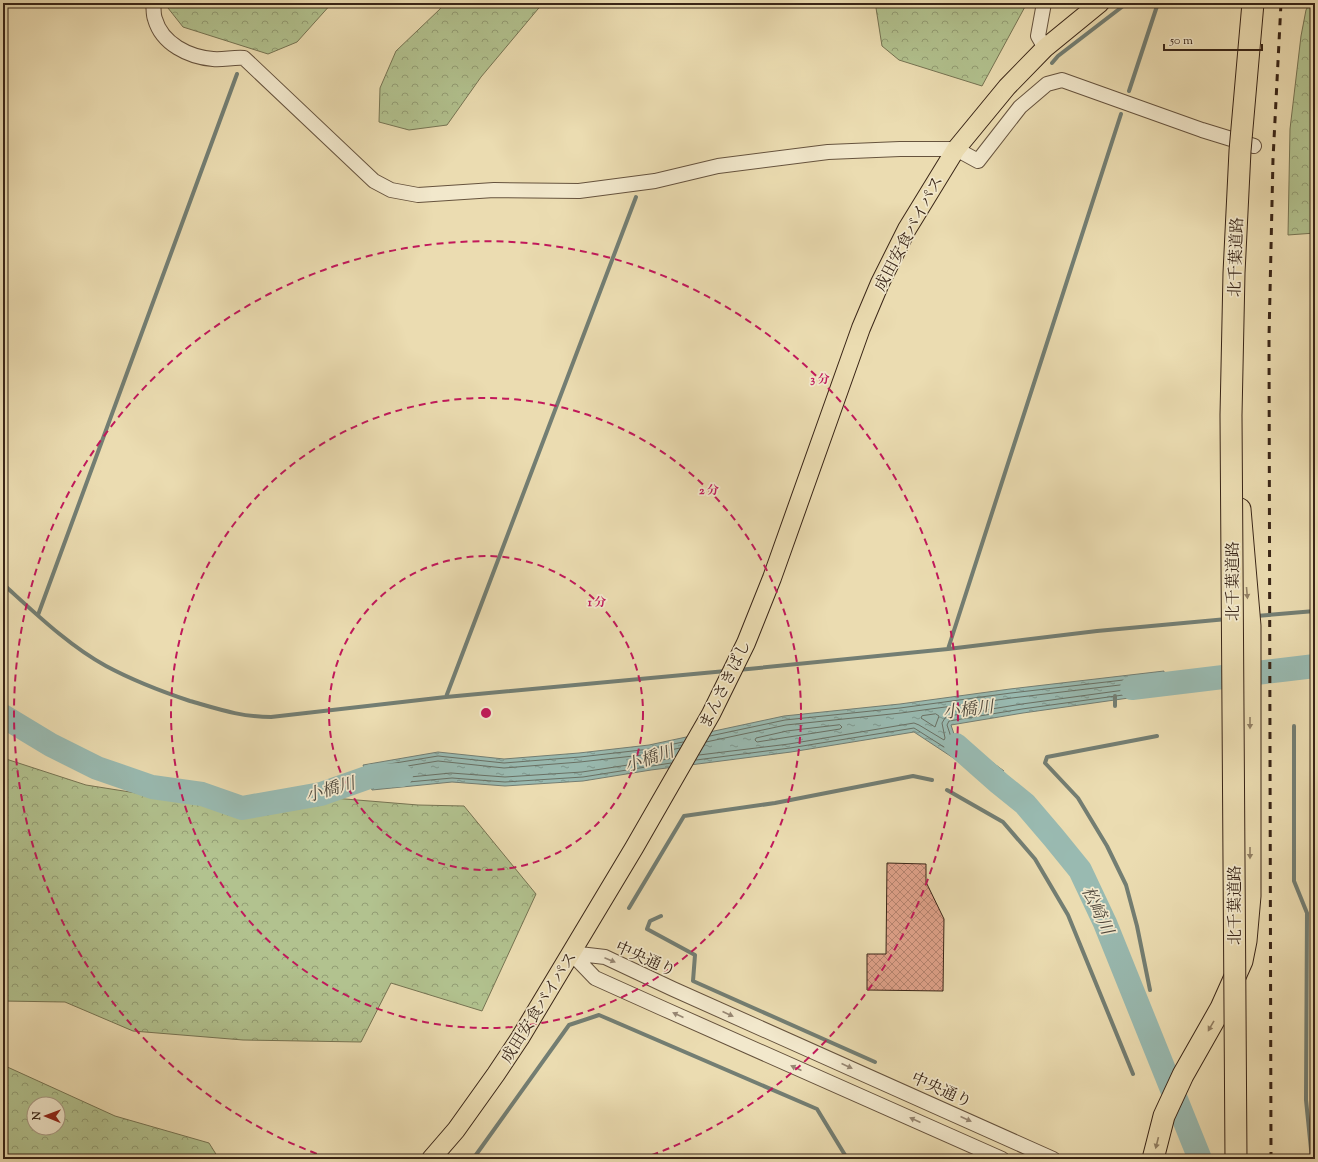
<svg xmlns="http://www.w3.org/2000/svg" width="1318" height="1162" font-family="'Sorts Mill Goudy','Noto Serif JP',serif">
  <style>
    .forest { fill: url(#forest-crowns); stroke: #767453; fill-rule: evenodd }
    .water { fill: url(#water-ripples); stroke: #737e73 }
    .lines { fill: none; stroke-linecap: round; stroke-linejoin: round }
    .shore { stroke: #697064; stroke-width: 1 }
    .stream { stroke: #737e73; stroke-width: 4 }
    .river { stroke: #99bab1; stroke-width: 24 }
    .building { fill: url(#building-cross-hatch); stroke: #392517 }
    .minor-casing { stroke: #66533e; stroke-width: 16 }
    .major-casing { stroke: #392517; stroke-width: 20 }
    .highway-casing { stroke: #392517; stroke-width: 23 }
    .minor { stroke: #f2e8cc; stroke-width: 14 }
    .major { stroke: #ebdcb1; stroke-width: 18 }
    .highway { stroke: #ebdcb1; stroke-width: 21 }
    .rail { stroke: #392517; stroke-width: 3; stroke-dasharray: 7 7; stroke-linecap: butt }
    .highway-bridge-casing { stroke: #392517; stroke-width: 23; stroke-linecap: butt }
    .highway-bridge { stroke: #ebdcb1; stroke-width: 21 }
    .oneway { fill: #928064 }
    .oneway2 { fill: #968672 }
    .ring { fill: none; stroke: #c2185b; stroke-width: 2; stroke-dasharray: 7 5 }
    .labels { text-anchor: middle; stroke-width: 3.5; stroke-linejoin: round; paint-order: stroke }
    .street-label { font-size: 16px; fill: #392517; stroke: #f2e8cc }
    .water-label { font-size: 17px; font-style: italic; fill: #514a3e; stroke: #f2e8cc }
    .centre { fill: #c2185b; stroke: #f2e8cc; stroke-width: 2 }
    .ring-label { font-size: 12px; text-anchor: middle; font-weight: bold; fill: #c2185b; stroke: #f2e8cc; stroke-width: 3.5; stroke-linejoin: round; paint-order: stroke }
  </style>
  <defs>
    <pattern id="forest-crowns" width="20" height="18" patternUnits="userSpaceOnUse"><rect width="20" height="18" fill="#b2c28f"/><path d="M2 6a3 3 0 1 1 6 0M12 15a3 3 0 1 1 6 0" fill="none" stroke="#929d74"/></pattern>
    <pattern id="water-ripples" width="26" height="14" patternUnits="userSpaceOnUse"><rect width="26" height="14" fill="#99bab1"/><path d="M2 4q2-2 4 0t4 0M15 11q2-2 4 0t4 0" fill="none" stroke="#7e978f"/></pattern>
    <pattern id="building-cross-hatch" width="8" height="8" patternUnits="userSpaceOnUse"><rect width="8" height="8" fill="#e1a38c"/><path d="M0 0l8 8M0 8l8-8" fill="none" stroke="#b78571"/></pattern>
  </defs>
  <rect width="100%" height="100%" fill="#ebdcb1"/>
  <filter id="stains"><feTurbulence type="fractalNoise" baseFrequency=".005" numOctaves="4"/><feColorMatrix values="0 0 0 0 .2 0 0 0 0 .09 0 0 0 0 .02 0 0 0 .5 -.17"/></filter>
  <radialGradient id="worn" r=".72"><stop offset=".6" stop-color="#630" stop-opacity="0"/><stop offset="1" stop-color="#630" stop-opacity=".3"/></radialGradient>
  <path class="forest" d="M164,3h168l-35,39 -29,12 -85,-27z
    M444,3h99l-62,74 -34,48 -38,5 -30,-8 1,-34 16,-37 44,-42z
    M877,3h150l-45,83 -83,-26 -17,-14 -6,-38z
    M1310,3h5v230l-27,2 2,-106 11,-93 5,-26z
    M3,758l83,27 138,22 109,-9 85,7 46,1 72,88 -54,117 -91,-28 -30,59 -118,-2 -110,-9 -68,-29 -62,-1z
    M3,1065l112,51 94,27 10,16h-216zM34,1104h24v24h-24z"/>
  <path class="water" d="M1164,671v22l-141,20 -72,12 3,9 50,37 -43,-8 -47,-31 -123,20 -140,18 -68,11 -78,5 -53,-4 -80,8 -9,-25 75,-13 66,7 75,-6 70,-8 135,-29 116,-12 110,-15z"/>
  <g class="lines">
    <path class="shore" d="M936,714l3,2 -4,11 -14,-9 1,-2z
      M840,725l2,2 -2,2 -83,13 -2,-2 1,-2 31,-7z
      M699,755l90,-11 125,-21 5,2 25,15 1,-2 -3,-15 3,-5 4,-2 73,-12 132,-18 1,-3 -2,-2 -141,17 -111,15 -115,12 -80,17
      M674,758l-92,14 -77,5 -54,-4 -72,7 -1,-1 -2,-6 1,-2 61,-10 66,7 76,-6 71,-8 29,-6
      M696,760l94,-12 124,-20 49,31 16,3 2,-2 -1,-2 -29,-21 -4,-12 2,-4 73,-12 137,-19 1,-2v-10l-2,-2 -147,17 -111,15 -115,12 -75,16
      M671,763l-88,14 -78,5 -53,-4 -76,7 -2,-1 -5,-15 2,-2 67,-11 66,7 76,-6 70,-8 33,-7"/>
    <path class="stream" d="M1052,63l6,-7 69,-53
      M1129,91l29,-88
      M3,584c31,28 66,62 103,82 28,15 54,25 84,35 28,8 51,16 81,16l175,-20 280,-26
      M38,615l199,-541
      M1256,616l59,-5
      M948,649l173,-535
      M738,670l210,-21 149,-18 130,-12
      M1115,696v10
      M446,697l190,-500
      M1294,726v155l13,32 -1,187 6,59
      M947,790l56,32 32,37 33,56 65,159
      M629,908l55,-92 91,-13 138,-27 19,4
      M661,916l-11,5 -3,8 48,26 -2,26 182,81
      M1150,990l-13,-64 -11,-41 -19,-39 -29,-48 -33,-35 2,-6 110,-21
      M473,1159l96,-134 30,-10 218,94 28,46"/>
    <path class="river" d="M1132,688l183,-22
      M3,716l48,29 46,23 55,19 50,7 40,14 79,-14 51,-18 29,-1
      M956,745l43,38 26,21 29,34 26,32 25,53 95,236"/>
  </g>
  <path class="building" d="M887,863l39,1v18l18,37 -1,72 -76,-1v-36h19z"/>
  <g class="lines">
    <g class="minor-casing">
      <path id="minor" d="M153,3c1,5 0,11 2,16 7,25 34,38 58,40 10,1 21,-2 31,-1l130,123 17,9 27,5 76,-5 85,1 76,-10 63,-15 110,-14 72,-3h56l22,12 42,-54 27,-23 15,-4 140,50 52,16
        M1044,3l-6,33 7,12
        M571,953l34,4 68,32 380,170
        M571,953l24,25 69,31 338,150"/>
    </g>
    <g class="major-casing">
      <path id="major" d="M431,1159l25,-29 40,-56 24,-36 114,-190 77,-134 35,-71 26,-65 89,-250 19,-45 27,-54 49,-80 51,-62 38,-39 55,-45"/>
    </g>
    <g class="highway-casing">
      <path id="highway" d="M1153,1159l11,-43 19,-41 38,-67 21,-47 4,-20 4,-45v-270l-10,-117"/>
    </g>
    <use href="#minor" class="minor"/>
    <use href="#major" class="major"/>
    <use href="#highway" class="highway"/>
    <path class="rail" d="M1271,1159l-2,-822 4,-178 8,-156"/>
    <g class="highway-bridge-casing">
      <path id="highway-bridge" d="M1236,1159l-5,-744 3,-142 6,-122 13,-148"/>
    </g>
    <use href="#highway-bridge" class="highway-bridge"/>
  </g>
  <defs><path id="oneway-solid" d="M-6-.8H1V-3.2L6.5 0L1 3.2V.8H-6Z"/></defs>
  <g class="oneway">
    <use href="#oneway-solid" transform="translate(1247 593) rotate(85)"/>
    <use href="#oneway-solid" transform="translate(1250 723) rotate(90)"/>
    <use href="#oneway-solid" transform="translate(1250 853) rotate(90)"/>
    <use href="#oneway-solid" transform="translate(1211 1026) rotate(120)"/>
    <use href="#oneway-solid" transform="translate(1157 1143) rotate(104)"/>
  </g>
  <g class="oneway2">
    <use href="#oneway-solid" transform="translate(610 960) rotate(23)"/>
    <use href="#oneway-solid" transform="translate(728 1014) rotate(24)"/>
    <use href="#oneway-solid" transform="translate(678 1015) rotate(-156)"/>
    <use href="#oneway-solid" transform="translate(847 1066) rotate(24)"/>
    <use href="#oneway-solid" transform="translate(796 1068) rotate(-156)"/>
    <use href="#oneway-solid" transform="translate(966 1119) rotate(24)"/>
    <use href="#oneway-solid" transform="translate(915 1120) rotate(-156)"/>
  </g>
  <g class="ring">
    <circle cx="486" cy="713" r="157"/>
    <circle cx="486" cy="713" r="315"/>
    <path d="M328 1158A472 472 0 1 1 644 1158"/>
  </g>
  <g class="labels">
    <g class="street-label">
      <text transform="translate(908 233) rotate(-62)" y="6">成田安食バイパス</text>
      <text transform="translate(1235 257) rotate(-88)" y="6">北千葉道路</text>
      <text transform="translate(1232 581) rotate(-90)" y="6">北千葉道路</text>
      <text transform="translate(724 684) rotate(-64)" y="6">まんさきばし</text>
      <text transform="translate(1234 905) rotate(-90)" y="6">北千葉道路</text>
      <text transform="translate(646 958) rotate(24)" y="6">中央通り</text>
      <text transform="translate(538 1007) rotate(-58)" y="6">成田安食バイパス</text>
      <text transform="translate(942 1089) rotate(24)" y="6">中央通り</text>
    </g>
    <g class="water-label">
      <text transform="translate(968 709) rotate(-7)" y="6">小橋川</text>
      <text transform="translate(649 758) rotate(-19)" y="6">小橋川</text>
      <text transform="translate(330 789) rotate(-16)" y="6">小橋川</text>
      <text transform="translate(1098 910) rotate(65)" y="6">松崎川</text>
    </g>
  </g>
  <circle cx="486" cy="713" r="6" class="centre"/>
  <g class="ring-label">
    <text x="820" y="383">3 分</text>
    <text x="709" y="494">2 分</text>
    <text x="597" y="606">1 分</text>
  </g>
  <rect width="1318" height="1162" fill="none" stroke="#ebdcb1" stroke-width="16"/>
  <rect x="4" y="4" width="1310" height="1154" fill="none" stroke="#392517" stroke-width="2"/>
  <rect x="8" y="8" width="1302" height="1146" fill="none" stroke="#392517"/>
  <g transform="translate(46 1116) rotate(271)"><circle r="19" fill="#f2e8cc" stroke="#a89a84"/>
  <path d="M0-3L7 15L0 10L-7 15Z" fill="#8f2418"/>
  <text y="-6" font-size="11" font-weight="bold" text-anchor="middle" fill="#392517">N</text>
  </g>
  <path d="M1164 44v6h98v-6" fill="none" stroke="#392517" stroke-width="2"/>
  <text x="1170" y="44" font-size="12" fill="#392517" stroke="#f2e8cc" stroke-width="3" paint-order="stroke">50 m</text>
  <rect width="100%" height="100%" filter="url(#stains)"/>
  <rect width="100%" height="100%" fill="url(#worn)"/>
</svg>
